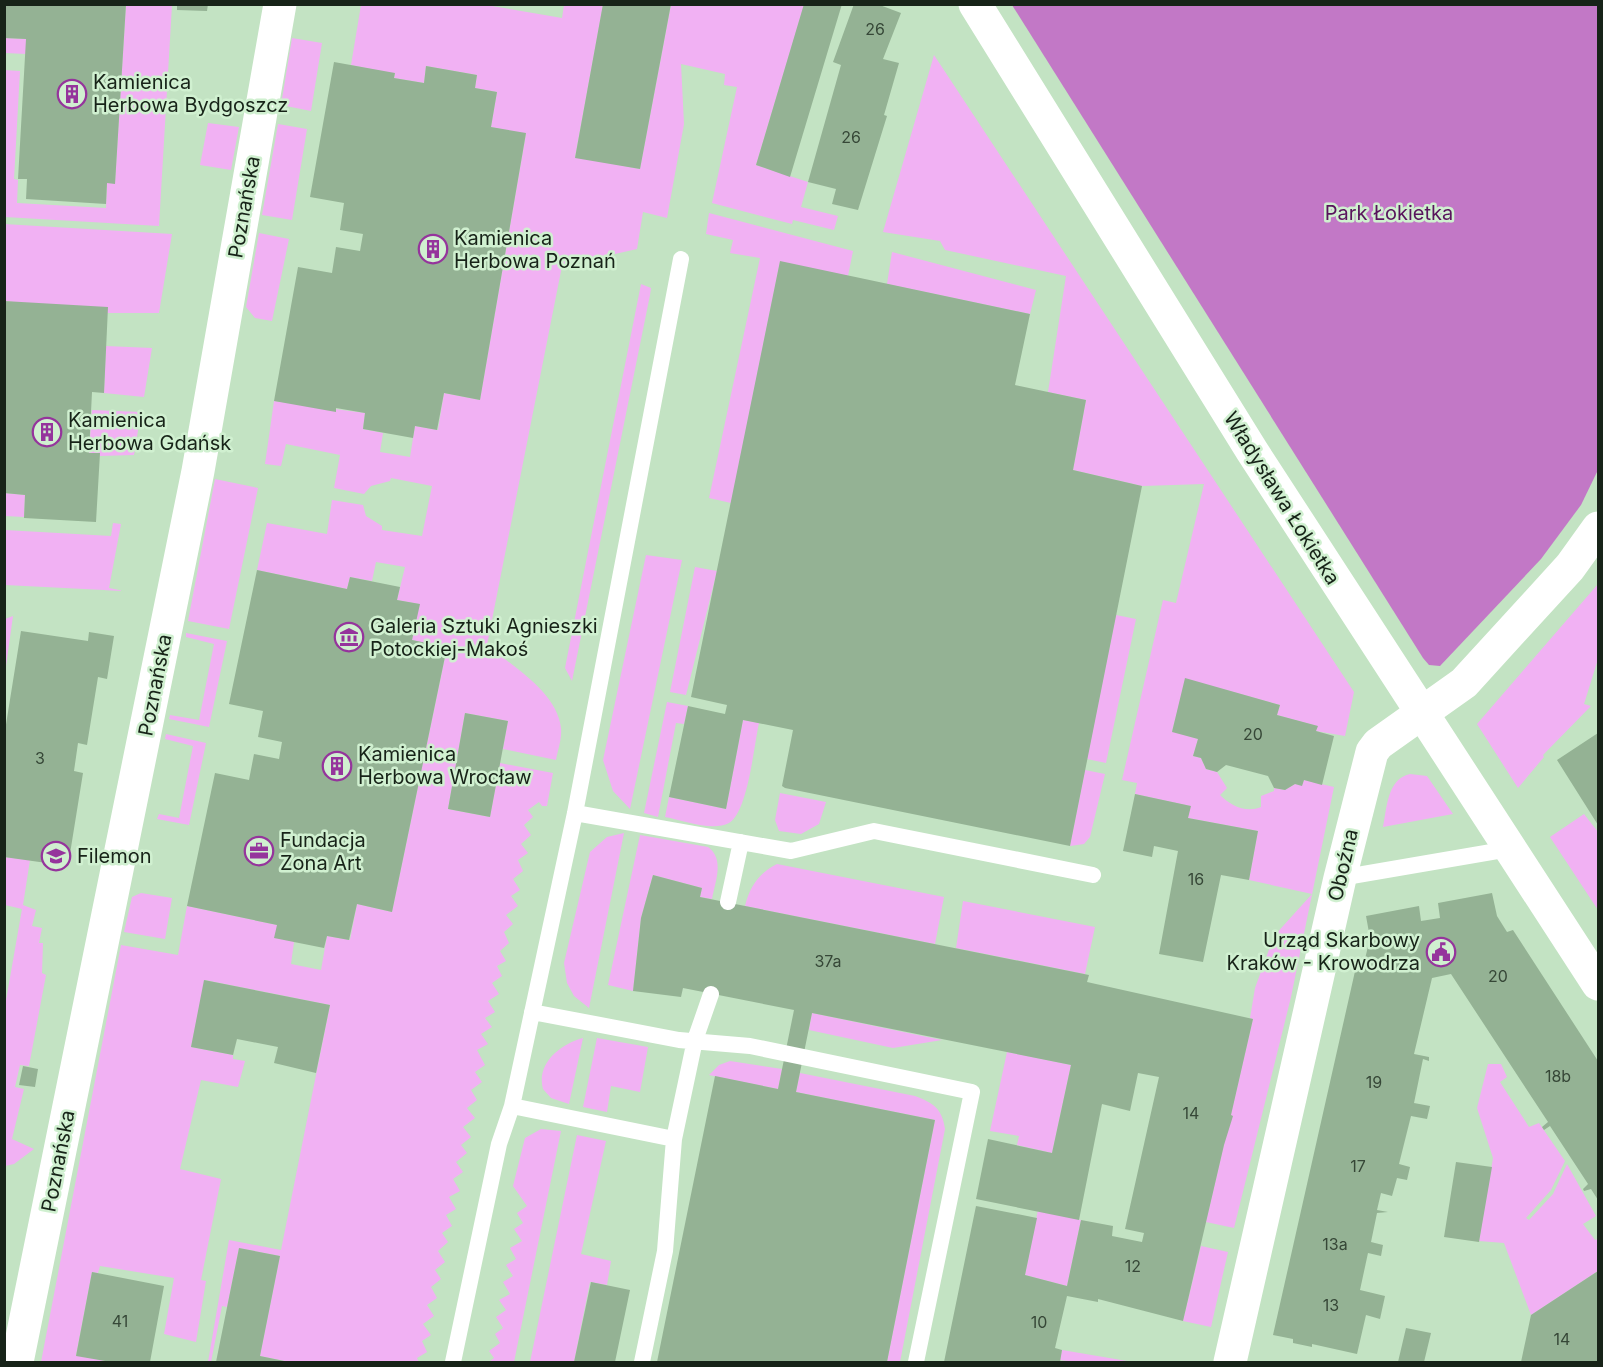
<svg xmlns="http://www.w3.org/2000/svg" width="1603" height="1367" font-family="Inter,sans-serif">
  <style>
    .green { fill: #f1b1f3 }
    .forest { fill: #c278c6 }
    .building { fill: #94b294 }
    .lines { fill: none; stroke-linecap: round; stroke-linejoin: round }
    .lane { stroke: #fff; stroke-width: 16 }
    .street { stroke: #fff; stroke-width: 33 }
    .secondary { stroke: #fff; stroke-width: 33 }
    .labels { text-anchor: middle; stroke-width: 5; stroke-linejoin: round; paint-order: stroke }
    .number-label { font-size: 16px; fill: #364737 }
    .poi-label { font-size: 20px; fill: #172318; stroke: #d0f0d0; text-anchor: start }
    .street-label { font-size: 20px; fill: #172318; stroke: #d0f0d0 }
    .park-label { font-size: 20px; fill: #58145c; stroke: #d0f0d0 }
  </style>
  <rect width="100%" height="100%" fill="#c3e3c3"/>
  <path class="green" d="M126,5h46l-13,221 -154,-9 -1,-147 16,1 -6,108 4,1 -1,23 89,5 1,-25h8z
    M361,5h125l76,13 2,-13h39l-28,152 65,12 31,-164h133l-48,160 52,17 -7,25 37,9 -4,14 -41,-10 -1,4 -80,-21 25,-116 -13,-2 1,-11 -44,-10 3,60 -17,94 -24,-6 -6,37 -75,17 -75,379c25,21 70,47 74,83 1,11 -3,21 -5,32l-53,-11 5,-28 -43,-8 -17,96 42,8 10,-54 53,10 -6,33h-5l-3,-4 -11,8 5,7 -9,8 7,10 -10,9 7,9 -10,7 5,11 -10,8 7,11 -9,6 7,10 -12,9 7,9 -9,8 5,11 -9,8 6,10 -9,5 5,10 -10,7 7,11 -11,7 7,11 -10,6 7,9 -11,7 7,10 -11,6 8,15 -10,7 7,10 -11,8 6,10 -10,8 8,10 -12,9 8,10 -10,8 6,8 -11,9 7,10 -10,7 7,12 -11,6 7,12 -10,6 6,11 -10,7 6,9 -10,9 7,11 -10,8 6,9 -10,8 6,11 -10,7 7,11 -11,8 8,11 -9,6 5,11 -10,6 2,4h-129l-30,-6 20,-100 -41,-8 -12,59 -5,-1 -11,56h-3l21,-122 52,10 49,-245 -125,-25 -14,67 42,8v4l12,2 -7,26 -37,-7 -21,89 41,10 -20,101 5,1 -10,61 -32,-8 10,-56 -74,-12 -2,7 -6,-1 -16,83 35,7h-70l80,-417 57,10 9,-49 90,19 17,17 -3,22 30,6 6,-34 23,4 7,-36 35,8 55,-264 -35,-8 7,-36 -22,-4 8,-33 -29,-5 -4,19 -22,-4 -3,12 -90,-19 10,-47 60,11 5,-34 31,5 3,11 16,10v4l40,6 10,-50 -41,-8 -1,3 -19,5 -7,8 -30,-6 6,-33 -54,-11 -5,22 -16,-2 9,-63 91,12 -2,16 20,4 -3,19 30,5 5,-31 23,4 6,-37 36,7 46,-266 -35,-7 6,-35 -22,-4 2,-13 -51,-9 -2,17 -30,-5 1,-4 -44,-9z
    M5,38l21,1v15l-21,-1z
    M292,38l30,5 -11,68 -30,-6z
    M934,55l420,637 -9,44 -29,-5 1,-5 -40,-11 3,-10 -94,-26 -14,52 26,8 -5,17 8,2 5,11 11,3 10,16 -7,7c11,11 26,18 41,12v-11l13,-5v-3l11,2 10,-6 7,1 2,-5 30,7 -43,210 -57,231 -28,-6 47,-203 -3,-1 5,-30 19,-52 38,-42 -63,-14 9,-49 -70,-13 2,-12 -55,-12 2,-11 -15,-3 41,-180 13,3 28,-119 -62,2 -69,-16 13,-70 -38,-8 18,-116 -121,-26 -5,-9 -57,-9z
    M208,123l31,4 -8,43 -31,-5z
    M278,124l29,5 -15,91 -30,-5z
    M709,213l144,38 -5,25 -68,-14 -49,241 -22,-5 51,-240 -30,-5 3,-13 -27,-6z
    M4,224l168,10 -13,79h-51l-103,-12z
    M259,233l30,6 -17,82 -17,-3 -9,-11z
    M892,252l144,38 -6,24 -143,-30z
    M641,284l10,4 -1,7 -78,386 -7,-13z
    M106,346l46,2 -8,49 -40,-4z
    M92,410l49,2 -7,43 -34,1 -1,-3h-10z
    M215,479l43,9 -29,141 -41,-8z
    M4,493l21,2 -1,22 -19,-1z
    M113,523l8,1 -12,64 15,3 -119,-6v-55l106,6z
    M646,555l36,5 -52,249 -17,-18 -10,-31z
    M695,567l22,4 -31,124 -16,-3z
    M1598,584v75l-14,45 7,2 -48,49 1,2 -26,31 -41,-64z
    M1116,615l20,4 -30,144 -19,-4z
    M13,616l-8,57v-54z
    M186,633l41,8 -18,86 -40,-8 1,-4 29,5 15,-76 -28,-7z
    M667,702l21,4 -4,18 -8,-1 -18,94 -14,-4z
    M743,720l16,3c-5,22 -11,89 -30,100 -17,9 -46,-3 -64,-6l4,-20 57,12z
    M166,734l40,9 -17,82 -32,-6 2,-5 20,4 14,-72 -28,-7z
    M1085,770l20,4 -15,63 -6,7 -14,2z
    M1410,774l17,2 26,38 -70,13c4,-19 4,-48 27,-53z
    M780,793l46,9 -7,22 -18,10 -22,-3 -4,-11z
    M1584,814l14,18v78l-48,-73z
    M624,833l-35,175 -15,-12 -7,-13 -3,-20 26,-111 17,-15z
    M640,835l68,12c17,12 7,35 4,52l-12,-2 2,-9 -49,-13 -12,43 -8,73 -25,-6z
    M4,857l26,3 -7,45 13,5 -4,16 10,2 -3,15h4l-1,30 4,2 -17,91 -9,-1 -5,22 9,2 -12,50 22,10 -20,15 -9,2v-160l17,-97 -17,-4z
    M777,864l167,33 -9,47 -190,-38c5,-20 14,-33 32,-42z
    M141,893l31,5 -7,41 -41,-7 8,-35z
    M963,901l132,26 -10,47 -129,-26z
    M812,1013l130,27 -49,8 -84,-18z
    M583,1038l-14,66 -18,-6 -8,-9c-7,-25 17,-45 40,-51z
    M597,1038l51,9 -8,45 -29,-6 -4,26 -24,-5z
    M1007,1052l64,13 -19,88 -35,-8 2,-9 -29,-5z
    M730,1061l52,8 -4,20 -69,-14 10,-10z
    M1488,1064h13l6,13 -7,5 29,45 10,-4 26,38 -14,29 -25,28 3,2 24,-26 14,-30 29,52 -13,8 12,16 3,-1v32l-67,44 -27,-72 -25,-2 14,-83 -16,-50z
    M800,1073l115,23c18,7 27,12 30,33l-45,233h-13l48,-242 -139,-28z
    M541,1129l20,2 -47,231h-25l5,-4 -5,-7 11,-8 -5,-9 8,-6 -7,-11 10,-7 -7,-10 11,-6 -7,-12 10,-6 -7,-11 10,-6 -6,-11 12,-7 -8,-12 9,-6 -6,-10 10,-7 -14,-20 12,-48z
    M577,1135l29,6 -25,113 30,7 -4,24 -17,-3 -16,80h-44z
    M1038,1210l43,10 -14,66 -42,-11z
    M1201,1246l27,6 -17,75 -28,-6z
    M1062,1350l71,12h-57l-16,-2z"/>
  <path class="forest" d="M1012,5h586l-1,467 -16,33 -40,54 -101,107 -11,-1 -6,-7z"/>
  <path class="building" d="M4,4h122l-11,180 -8,-1 -1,21 -80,-5 1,-20h-9l8,-140 -22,-1z
    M177,4h31l-1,7 -30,-1z
    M603,4h68l-31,165 -65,-11z
    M804,4h38l-52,173 -34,-12z
    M854,4h23l24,9 -18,46 16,4 -15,52 3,1 -29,94 -26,-6 4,-15 -28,-7 33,-117 -8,-3z
    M334,62l61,11 -1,5 30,5 2,-17 51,9 -2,13 22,4 -6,35 35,6 -46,267 -36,-7 -7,37 -22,-4 -2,12 -50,-9 2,-16 -29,-5v4l-62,-11 24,-134 34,6 4,-26 24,4 3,-17 -23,-4 4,-27 -34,-6z
    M780,261l250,53 -15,71 71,15 -13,70 69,16 -72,360 -285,-58 -3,-2 11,-56 -50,-10 -17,89 -57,-12 19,-91 37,8 2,-9 -36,-8z
    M4,301l104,6 -4,86 -12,-1 -3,61h11l-4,69 -72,-4 1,-23 -21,-2z
    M257,570l90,19 3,-12 50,10 -3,13 23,4 -8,36 35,7 -55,265 -35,-8 -8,36 -22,-4 -3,12 -50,-10 3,-13 -90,-19 28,-133 34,7 5,-26 25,5 3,-17 -24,-5 5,-26 -34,-7z
    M21,631l67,10 1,-9 25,4 -7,43 -9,-2 -11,68 -9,-2 -4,28 9,2 -15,93 -64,-9v-120z
    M1185,678l95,27 -3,10 41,11 -2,5 18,5 -12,49 -18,-5 -2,6 -7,-2 -10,6 -11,-2 -6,-12 -42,-11 -9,7 -11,-3 -5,-11 -8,-2 5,-17 -26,-7z
    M465,713l43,8 -18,96 -42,-8z
    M1598,733v92l-41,-65z
    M1135,794l56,12 -3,12 70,13 -9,49 -28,-5 -18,87 -44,-8 19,-103 -24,-5 -2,11 -29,-6z
    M653,875l49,13 -2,9 389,78 -2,7 166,37 -22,96 2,1 -9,29 -41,176 -85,-22v3l-31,-6 -12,52 7,2 -2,12h-116l32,-156 61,12 -12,57 42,11 14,-66 32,6 -1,10 30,6 2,-9 -19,-4 34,-152 -21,-4 -8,38 -28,-7 -23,116 -103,-21 12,-60 64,14 19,-88 -259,-52 -16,79 139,28 -48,242h-230l58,-286 63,13 16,-79 -111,-22 -2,9 -48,-6 8,-73z
    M1492,893l5,23 10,16 6,-2 85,131v139l-7,-11 -7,2 -1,-2 5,-5 -38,-58 -6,4 -2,-3 6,-5 -97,-148 -19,4 -18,76 15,3v4l-6,-2 -9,44 16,3 -3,13 -16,-3 -12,48 11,3 -3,13 -10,-2 -5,18 -11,-3 -4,17 11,2 -11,1 -6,29 12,3 -2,11 -13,-3 -8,37 25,6 -5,23 -14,-4 -9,39 -45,-10v3l-19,-4v-4l-20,-4 85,-377 7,1 5,-21 -4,-22 53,-10 2,15 19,-3 -2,-15z
    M204,980l126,25 -14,68 -42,-10 4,-16 -41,-8 -4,16 -42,-8z
    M23,1066l15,3 -3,18 -16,-2z
    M1456,1162l36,5 -13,75 -35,-5z
    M239,1248l41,8 -20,100 29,6h-73z
    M1598,1271v91h-77l10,-47z
    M92,1272l72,14 -14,76h-39l-35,-6z
    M591,1282l39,8 -15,72h-41z
    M1406,1328l25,5 -7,29h-26z"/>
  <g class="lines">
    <path class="lane" d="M575,813l216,38 83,-20 219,44
      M1340,878l169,-29
      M728,902l13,-60
      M532,1012l147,28 71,6 222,46 -56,270
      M512,1106l162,33
      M453,1362l46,-218 13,-38 63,-293 106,-554
      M642,1362l23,-111 9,-112 21,-99 16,-46"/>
    <path class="street" d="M17,1362l181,-891 82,-467
      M1230,1362l110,-484 32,-126 6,-8 86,-61 106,-116 28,-39"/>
    <path class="secondary" d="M975,4l277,447 346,533"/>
  </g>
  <defs>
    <g id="building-ring" transform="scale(1.5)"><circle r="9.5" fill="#d0f0d0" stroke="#95349c" stroke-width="1.5"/><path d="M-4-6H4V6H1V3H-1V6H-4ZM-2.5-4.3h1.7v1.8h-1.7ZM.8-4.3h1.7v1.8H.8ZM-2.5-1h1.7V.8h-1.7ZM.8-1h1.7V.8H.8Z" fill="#95349c"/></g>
    <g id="museum-ring" transform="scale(1.5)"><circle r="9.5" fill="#d0f0d0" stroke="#95349c" stroke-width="1.5"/><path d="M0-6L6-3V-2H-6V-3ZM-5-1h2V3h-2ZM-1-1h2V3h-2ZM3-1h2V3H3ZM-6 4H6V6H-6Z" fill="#95349c"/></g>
    <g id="office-ring" transform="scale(1.5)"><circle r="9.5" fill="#d0f0d0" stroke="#95349c" stroke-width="1.5"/><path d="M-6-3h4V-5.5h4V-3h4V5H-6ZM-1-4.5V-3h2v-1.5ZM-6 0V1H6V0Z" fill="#95349c"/></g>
    <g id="school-ring" transform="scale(1.5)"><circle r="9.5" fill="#d0f0d0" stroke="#95349c" stroke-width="1.5"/><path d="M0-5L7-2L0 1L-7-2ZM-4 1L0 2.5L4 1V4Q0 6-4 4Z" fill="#95349c"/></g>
    <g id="civic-ring" transform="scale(1.5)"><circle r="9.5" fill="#d0f0d0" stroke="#95349c" stroke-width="1.5"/><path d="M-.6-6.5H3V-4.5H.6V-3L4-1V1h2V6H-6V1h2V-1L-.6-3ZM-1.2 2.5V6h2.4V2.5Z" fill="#95349c"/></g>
  </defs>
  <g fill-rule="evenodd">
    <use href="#building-ring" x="72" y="94"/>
    <use href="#building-ring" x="433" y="249"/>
    <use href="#building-ring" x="47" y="432"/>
    <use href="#museum-ring" x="349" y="637"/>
    <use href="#building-ring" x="337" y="766"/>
    <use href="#office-ring" x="259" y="851"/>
    <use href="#school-ring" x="56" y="856"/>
    <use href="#civic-ring" x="1441" y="952"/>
  </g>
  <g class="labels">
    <g class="number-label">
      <text x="875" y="35">26</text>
      <text x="851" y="143">26</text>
      <text x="1253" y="740">20</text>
      <text x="40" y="764">3</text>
      <text x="1196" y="885">16</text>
      <text x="828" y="967">37a</text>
      <text x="1498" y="982">20</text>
      <text x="1558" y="1082">18b</text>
      <text x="1374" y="1088">19</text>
      <text x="1191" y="1119">14</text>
      <text x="1358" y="1172">17</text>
      <text x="1335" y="1250">13a</text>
      <text x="1133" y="1272">12</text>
      <text x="1331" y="1311">13</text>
      <text x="120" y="1327">41</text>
      <text x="1039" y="1328">10</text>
      <text x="1562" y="1345">14</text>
    </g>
    <g class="poi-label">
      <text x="93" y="89">Kamienica<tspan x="93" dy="23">Herbowa Bydgoszcz</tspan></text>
      <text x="454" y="245">Kamienica<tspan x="454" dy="23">Herbowa Poznań</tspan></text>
      <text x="68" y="427">Kamienica<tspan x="68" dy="23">Herbowa Gdańsk</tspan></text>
      <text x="370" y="633">Galeria Sztuki Agnieszki<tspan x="370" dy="23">Potockiej-Makoś</tspan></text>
      <text x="358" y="761">Kamienica<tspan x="358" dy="23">Herbowa Wrocław</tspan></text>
      <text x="280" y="847">Fundacja<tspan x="280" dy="23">Zona Art</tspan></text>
      <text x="77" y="863">Filemon</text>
      <text x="1420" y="947" text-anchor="end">Urząd Skarbowy<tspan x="1420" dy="23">Kraków - Krowodrza</tspan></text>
    </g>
    <g class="street-label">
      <text transform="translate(244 207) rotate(-80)" y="7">Poznańska</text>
      <text transform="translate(1282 498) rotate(58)" y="7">Władysława Łokietka</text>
      <text transform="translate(155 685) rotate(-79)" y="7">Poznańska</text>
      <text transform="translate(1343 865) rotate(-77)" y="7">Oboźna</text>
      <text transform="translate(58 1161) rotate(-79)" y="7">Poznańska</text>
    </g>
    <g class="park-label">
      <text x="1389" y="220">Park Łokietka</text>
    </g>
  </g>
  <rect width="1603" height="1367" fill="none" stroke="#172318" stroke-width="12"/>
</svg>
